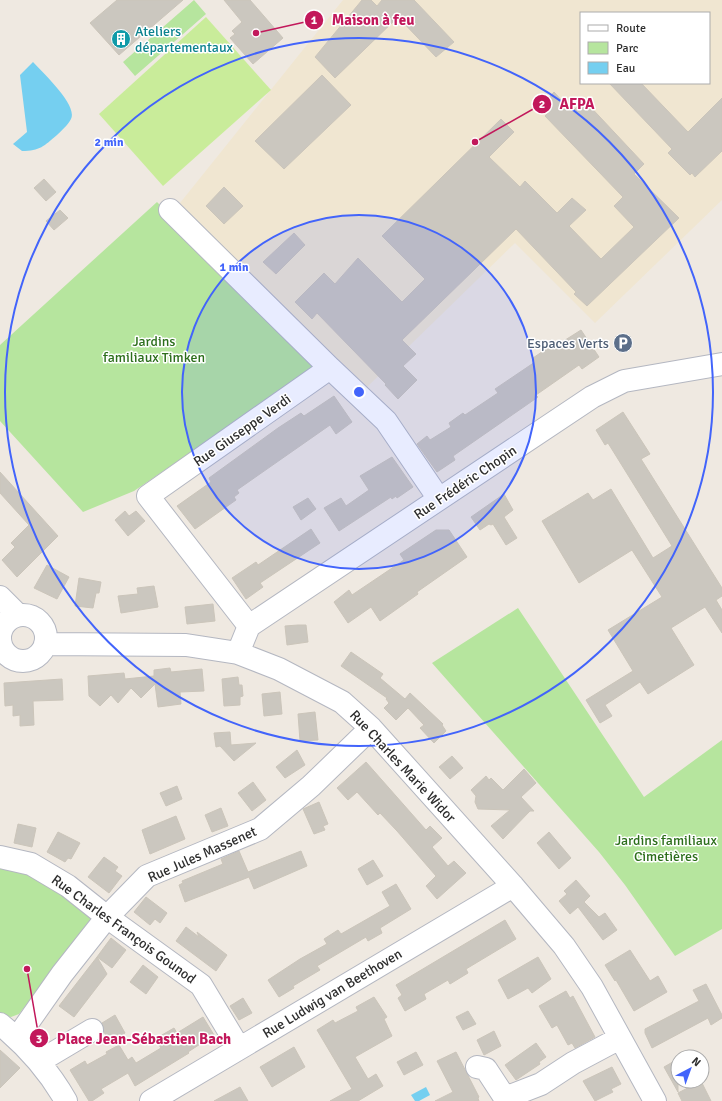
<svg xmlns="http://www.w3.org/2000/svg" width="722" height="1101" font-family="Signika,sans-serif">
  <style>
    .education { fill: #f0e6d1; fill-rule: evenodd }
    .green { fill: #b6e59e }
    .pitch { fill: #c9ec9a }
    .water { fill: #75cff0 }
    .building { fill: #cbc7bf; stroke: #cbc5ba }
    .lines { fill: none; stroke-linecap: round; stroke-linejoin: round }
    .minor-casing { stroke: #b4b7c1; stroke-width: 24 }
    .minor { stroke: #fff; stroke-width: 22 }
    .ring { fill: none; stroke: #4264fb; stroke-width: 2 }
    .labels { text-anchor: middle; stroke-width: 3; stroke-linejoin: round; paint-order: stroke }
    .culture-label { font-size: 14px; fill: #0d838f; stroke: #fff; text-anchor: start }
    .park-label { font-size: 14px; fill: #2c6e1b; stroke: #fff }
    .service-label { font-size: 14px; fill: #4e5e75; stroke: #fff; text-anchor: end }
    .street-label { font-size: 14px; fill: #2e2e2e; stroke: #fff }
    .centre { fill: #4264fb; stroke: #fff; stroke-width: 2 }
    .ring-label { font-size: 12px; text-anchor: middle; font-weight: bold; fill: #4264fb; stroke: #fff; stroke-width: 3; stroke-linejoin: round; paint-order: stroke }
    .leader { fill: none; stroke: #c2185b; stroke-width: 1.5 }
    .callout-dot { fill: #c2185b; stroke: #fff; stroke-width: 1.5 }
    .mark-label { font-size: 12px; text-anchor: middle; font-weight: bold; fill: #fff }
    .callout-label { font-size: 15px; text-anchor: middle; font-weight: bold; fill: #c2185b; stroke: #fff; stroke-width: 3; stroke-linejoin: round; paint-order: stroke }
  </style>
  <rect width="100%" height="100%" fill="#efe9e1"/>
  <path class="education" d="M343,0h379v200l-127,123 -80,-80 -151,147 -188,-182zM581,13h128v70h-128z"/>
  <path class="green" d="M194,0l12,14 -71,62 -12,-14z
    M157,202l162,163 -185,126 -51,21 -83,-91v-76z
    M518,608l126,189 78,-57v189l-47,27 -50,-71 -26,-33 -167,-189z
    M0,865l42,11 49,42 -2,6 -70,90 -8,3 -11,-2z"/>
  <path class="pitch" d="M206,17l65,73 -108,96 -64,-72z"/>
  <path class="water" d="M33,62c10,11 45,43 38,57 -3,6 -10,12 -14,16 -13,11 -17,16 -35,16l-9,-7 14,-12 -7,-57z
    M426,1087l4,8 -11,6h-4l-4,-6z"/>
  <path class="building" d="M117,0h66l-64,55 -29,-32z
    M224,0h26l33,38 -30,26 -23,-26 5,-4 -3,-3 10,-9z
    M362,0h9l6,6 5,-6h32l40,42 -18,15 -38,-40 -63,61 -20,-21z
    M322,75l29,30 -67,64 -29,-28z
    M609,83h32l47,49 34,-34v53l-27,26 -3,-4 -2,2 -22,-22 4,-4z
    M554,92l18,20 12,-12 60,64 -10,10 45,44 -92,88 -13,-12 2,-2 -60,-63 -114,111 14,14 -13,12 14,14 -19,19 -13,-14 1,-1 -69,-71 -5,6 -17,-17 29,-29 11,11 23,-26 44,44 23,-23 -43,-43 119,-117 13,13 -25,25 31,30 5,-6 32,32 15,-15 14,12 -17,16 32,33 33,-32 -20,-21 9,-9 -78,-81 5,-5 -7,-7z
    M44,179l12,13 -10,9 -12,-13z
    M224,187l19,19 -19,18 -18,-18z
    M60,210l8,8 -14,12 -8,-9z
    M294,233l11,12 -29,29 -13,-12z
    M581,330l18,27 -17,12 -3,-4 -43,30 2,2 -85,59 2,4 -18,12 -20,-28 10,-8 3,4 21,-13 -2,-4 14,-10 2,2 33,-22 -3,-4 40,-27 -2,-4 16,-11 2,2z
    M334,396l18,26 -16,12 -6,-9 -93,65 2,3 -5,4 2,3 -41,29 -18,-23 34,-24 -2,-4 69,-50 23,-15 3,3z
    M623,412l27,42 -9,5 81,129v8l-6,4 6,10v23l-17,-26 -34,21 23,37 -46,29 -8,-12 -35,23 7,11 -12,7 -14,-23 47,-29 -25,-41 54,-33 -30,-47 -53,33 -37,-62 46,-28 5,7 18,-11 42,69 19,-12 -64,-103 -3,2 -9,-15z
    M392,457l21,30 -16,11 -1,-2 -4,3 -1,-2 -52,34 -15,-23 17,-10 5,8 23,-16 -9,-14z
    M0,472l58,64 -41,41 -15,-17 13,-13 -4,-4 18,-18 -29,-32z
    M504,494l9,16 -9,7 13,21 -11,7 -13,-21 -2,1 -2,-1 -9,6 -9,-13z
    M308,498l8,11 -15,11 -8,-13z
    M125,511l4,5 7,-5 9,10 -17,15 -13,-16z
    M311,529l9,14 -60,40 3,4 -17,12 -14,-21 24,-16 2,3z
    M436,530h13l18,27 -50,35 1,2 -38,27 -9,-14 -23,16 -14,-21 15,-12 3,5 52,-35 -4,-6z
    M47,565l22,12 -12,22 -23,-11z
    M79,578l22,4 -2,11h-3l-3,15 -18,-2z
    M154,586l4,21 -37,6 -3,-17 20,-2 -1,-6z
    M213,604l2,17 -28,3 -2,-17z
    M298,625h8l2,17 -21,3 -2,-19z
    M351,652l32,22 -3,4 25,21 5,-6 33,31 -1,1 4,6 -12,12 -14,-15 4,-3 -16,-17 -12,12 -12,-12 5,-5 -3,-4 1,-1 -46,-32z
    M170,668l1,4 31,-3 2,22 -24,1 1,12 -23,3 -3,-23 -14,14 -10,-10 -13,15 -7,-8 -11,11 -11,-10 -1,-20 36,-3 1,6 29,-3v-6z
    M238,677l1,8h3l1,11 -3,1v8l-16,1 -2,-27z
    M62,679l1,21 -30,1 1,24 -14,1v-11l-7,1v-11l-8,1 -1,-23z
    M280,692l2,22 -18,2 -2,-22z
    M315,712l3,28 -18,1 -2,-27z
    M230,732l1,13 25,-2 -22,18 -14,-15 -4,1 -2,-14z
    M297,750l8,15 -20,13 -9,-11z
    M452,756l11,12 -13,11 -11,-12z
    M366,762l60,68 4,-4 12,12 -10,9 16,19 6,-5 12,12 -29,26 -11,-13 10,-10 -39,-45 -17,-18 -2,2 -21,-23 -9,8 -11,-12z
    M524,769l12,14 -15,14 13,14h-4l-27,28 -12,-13 19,-16 -32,-1 -3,-7 1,-6 -5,-6 15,-14 3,4 2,-2 12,12z
    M253,782l13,18 -14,11 -14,-18z
    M177,786l5,13 -16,7 -6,-13z
    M319,802l9,22 -5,2 2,4 -11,4 -11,-25z
    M221,808l7,18 -16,6 -7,-17z
    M176,816l9,23 -35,15 -8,-24z
    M18,824l18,4 -4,19 -18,-4z
    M58,832l22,11 -9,16 -3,-1 -3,4 -18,-10z
    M549,832l22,26 -12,11 -22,-26z
    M239,851l9,21 53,-21 6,15 -53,23 -5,-12 -64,25 -6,-17 4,-2 -1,-2 41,-17 -2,-5z
    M104,857l14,10 -3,4 7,5 -13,17 -21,-16z
    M373,860l10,16 -16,9 -9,-16z
    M576,880l14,16 -6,6 15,15 6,-4 12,17 -14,10 -25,-33 -8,7 -11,-13 8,-7 -3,-3z
    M396,884l15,25 -31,19 2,5 -14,8 -2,-4 -49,29 3,4 -27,16 1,2 -15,9 -11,-17 32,-21 27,-15 -3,-5 14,-9 3,4 49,-28 -8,-14z
    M146,897l21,16 -7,10 -5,-4 -5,6 -16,-13z
    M505,920l11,19 -50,30 2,4 -18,11 -2,-4 -24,14 2,5 -21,12 -7,-13 4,-3 -6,-10z
    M186,927l13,10 -2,-5 30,23 -11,16 -40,-30z
    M111,938l15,12 -14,18 -15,-11z
    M630,950l20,31 8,-5 9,16 -33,19 -18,-31 -1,1 -10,-16z
    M97,957l10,17 -33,43 -15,-11z
    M538,957l13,22 -19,14 -4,-5 -20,11 -10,-19z
    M143,965l15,12 -12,17 -16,-12z
    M706,984l16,31v3l-11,7 -3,-7 -56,30 -7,-15v-4l54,-28 -6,-11z
    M566,991l4,7 3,-2 22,41 -20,11 -3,-5 -4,2 -11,-20 -5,3 -13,-22z
    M374,997l13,20 -3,2 8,17 -37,21 13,22 8,-5 7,12 -25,15h-28l22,-12 -35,-59 16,-10 2,3 23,-12 -2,-4z
    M243,998l9,15 -13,7 -9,-14z
    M468,1011l8,13 -13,6 -7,-13z
    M115,1015l10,18 -15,9 -6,-10 -2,-9z
    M203,1017l11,18 -26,17 1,1 -54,33 -7,-13 -27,16 3,4 -12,8h-3l-19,-31 15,-9 2,4 20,-11 -1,-2 13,-7 9,15 4,-3 4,6 25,-15 -6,-9 19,-11 3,5z
    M494,1031l7,15 -17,9 -7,-15z
    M536,1043l10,14 -7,5 1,2 -24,16 -11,-15z
    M294,1047l11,20 -33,20 -12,-20z
    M0,1050l20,18 -20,20z
    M416,1052l7,13 -19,10 -7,-13z
    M456,1052l23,45 -1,1 1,3h-44l18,-9 -16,-31z
    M678,1059v33l-14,-25z
    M612,1067l9,17 -10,5 2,3 -18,9 -12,-20z
    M701,1081l10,20h-29l-4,-8z
    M240,1087l8,14h-34z"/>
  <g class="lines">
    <g class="minor-casing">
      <path id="minor" d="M170,210l160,158
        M0,597l17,17
        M0 638a23 23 0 1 1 46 0a23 23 0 1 1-46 0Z
        M249,626l-101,-130 182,-128 56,53 53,78
        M45,644l141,1 52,8 41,16 63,33 29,26 142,158 51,60 28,41 63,114
        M238,653l11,-27 343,-229 32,-16 98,-17
        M0,857l31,7 37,22 39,31 94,68 38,63
        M0,1024c27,22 49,47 66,77
        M17,1038l45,-64 45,-57 40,-41 113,-47 51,-43 60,-58
        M40,1061l52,-31
        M477,1067l9,2 19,29 36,-14 32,-21 47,-25
        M151,1101l362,-215"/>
    </g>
    <use href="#minor" class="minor"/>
  </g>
  <circle cx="359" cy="392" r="177" fill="#4264fb" fill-opacity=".12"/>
  <g class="ring">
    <circle cx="359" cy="392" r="177"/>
    <circle cx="359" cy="392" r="354"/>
  </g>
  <defs>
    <g id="building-disc" transform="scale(1)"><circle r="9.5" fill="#0f9aa8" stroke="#fff"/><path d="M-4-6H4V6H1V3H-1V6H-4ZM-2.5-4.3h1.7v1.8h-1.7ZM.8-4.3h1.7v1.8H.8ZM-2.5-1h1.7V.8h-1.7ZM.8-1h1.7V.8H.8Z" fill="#fff"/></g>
    <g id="parking-disc" transform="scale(1)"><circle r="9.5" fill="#5c6f8a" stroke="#fff"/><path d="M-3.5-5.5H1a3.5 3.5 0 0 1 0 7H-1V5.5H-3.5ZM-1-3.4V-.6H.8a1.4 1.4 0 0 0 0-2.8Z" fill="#fff"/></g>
  </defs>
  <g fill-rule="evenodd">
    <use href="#building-disc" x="121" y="39"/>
    <use href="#parking-disc" x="623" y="343"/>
  </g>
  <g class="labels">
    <g class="culture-label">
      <text x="135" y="36">Ateliers<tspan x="135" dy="16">départementaux</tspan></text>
    </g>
    <g class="park-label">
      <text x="154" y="346">Jardins<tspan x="154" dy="16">familiaux Timken</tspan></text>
      <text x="666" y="845">Jardins familiaux<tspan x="666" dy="16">Cimetières</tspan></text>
    </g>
    <g class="service-label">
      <text x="609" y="348">Espaces Verts</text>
    </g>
    <g class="street-label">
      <text transform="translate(242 430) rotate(-35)" y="5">Rue Giuseppe Verdi</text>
      <text transform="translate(465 482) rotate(-34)" y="5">Rue Frédéric Chopin</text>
      <text transform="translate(403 766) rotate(47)" y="5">Rue Charles Marie Widor</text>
      <text transform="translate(202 854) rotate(-24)" y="5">Rue Jules Massenet</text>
      <text transform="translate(124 929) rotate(36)" y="5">Rue Charles François Gounod</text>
      <text transform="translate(332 993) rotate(-31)" y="5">Rue Ludwig van Beethoven</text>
    </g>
  </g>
  <circle cx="359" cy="392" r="6" class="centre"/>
  <g class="ring-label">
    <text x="109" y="146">2 min</text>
    <text x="234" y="271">1 min</text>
  </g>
  <path class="leader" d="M256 33L314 20M475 142L542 104M27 969L39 1038"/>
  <g class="callout-dot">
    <circle cx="256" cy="33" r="4"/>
    <circle cx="475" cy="142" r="4"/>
    <circle cx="27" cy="969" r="4"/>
    <circle cx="314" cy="20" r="10"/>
    <circle cx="542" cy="104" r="10"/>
    <circle cx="39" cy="1038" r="10"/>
  </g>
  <g class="mark-label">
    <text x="314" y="24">1</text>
    <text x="542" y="108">2</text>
    <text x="39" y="1043">3</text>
  </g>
  <g class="callout-label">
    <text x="373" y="25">Maison à feu</text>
    <text x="577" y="109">AFPA</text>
    <text x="144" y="1044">Place Jean-Sébastien Bach</text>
  </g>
  <rect x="580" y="12" width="130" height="72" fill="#ffffff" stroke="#ababab"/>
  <rect x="588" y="25" width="20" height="6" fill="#ffffff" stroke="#ababab"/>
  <text x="616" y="32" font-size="12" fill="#2e2e2e">Route</text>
  <rect x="588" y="42" width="20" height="12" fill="#b6e59e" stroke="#ababab"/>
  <text x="616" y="52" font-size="12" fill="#2e2e2e">Parc</text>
  <rect x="588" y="62" width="20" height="12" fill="#75cff0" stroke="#ababab"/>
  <text x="616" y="72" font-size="12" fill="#2e2e2e">Eau</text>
  <g transform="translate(690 1069) rotate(41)"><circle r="19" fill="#ffffff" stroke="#ababab"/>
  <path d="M0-3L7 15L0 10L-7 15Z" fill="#4264fb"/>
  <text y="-6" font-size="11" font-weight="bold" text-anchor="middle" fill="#2e2e2e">N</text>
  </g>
</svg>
